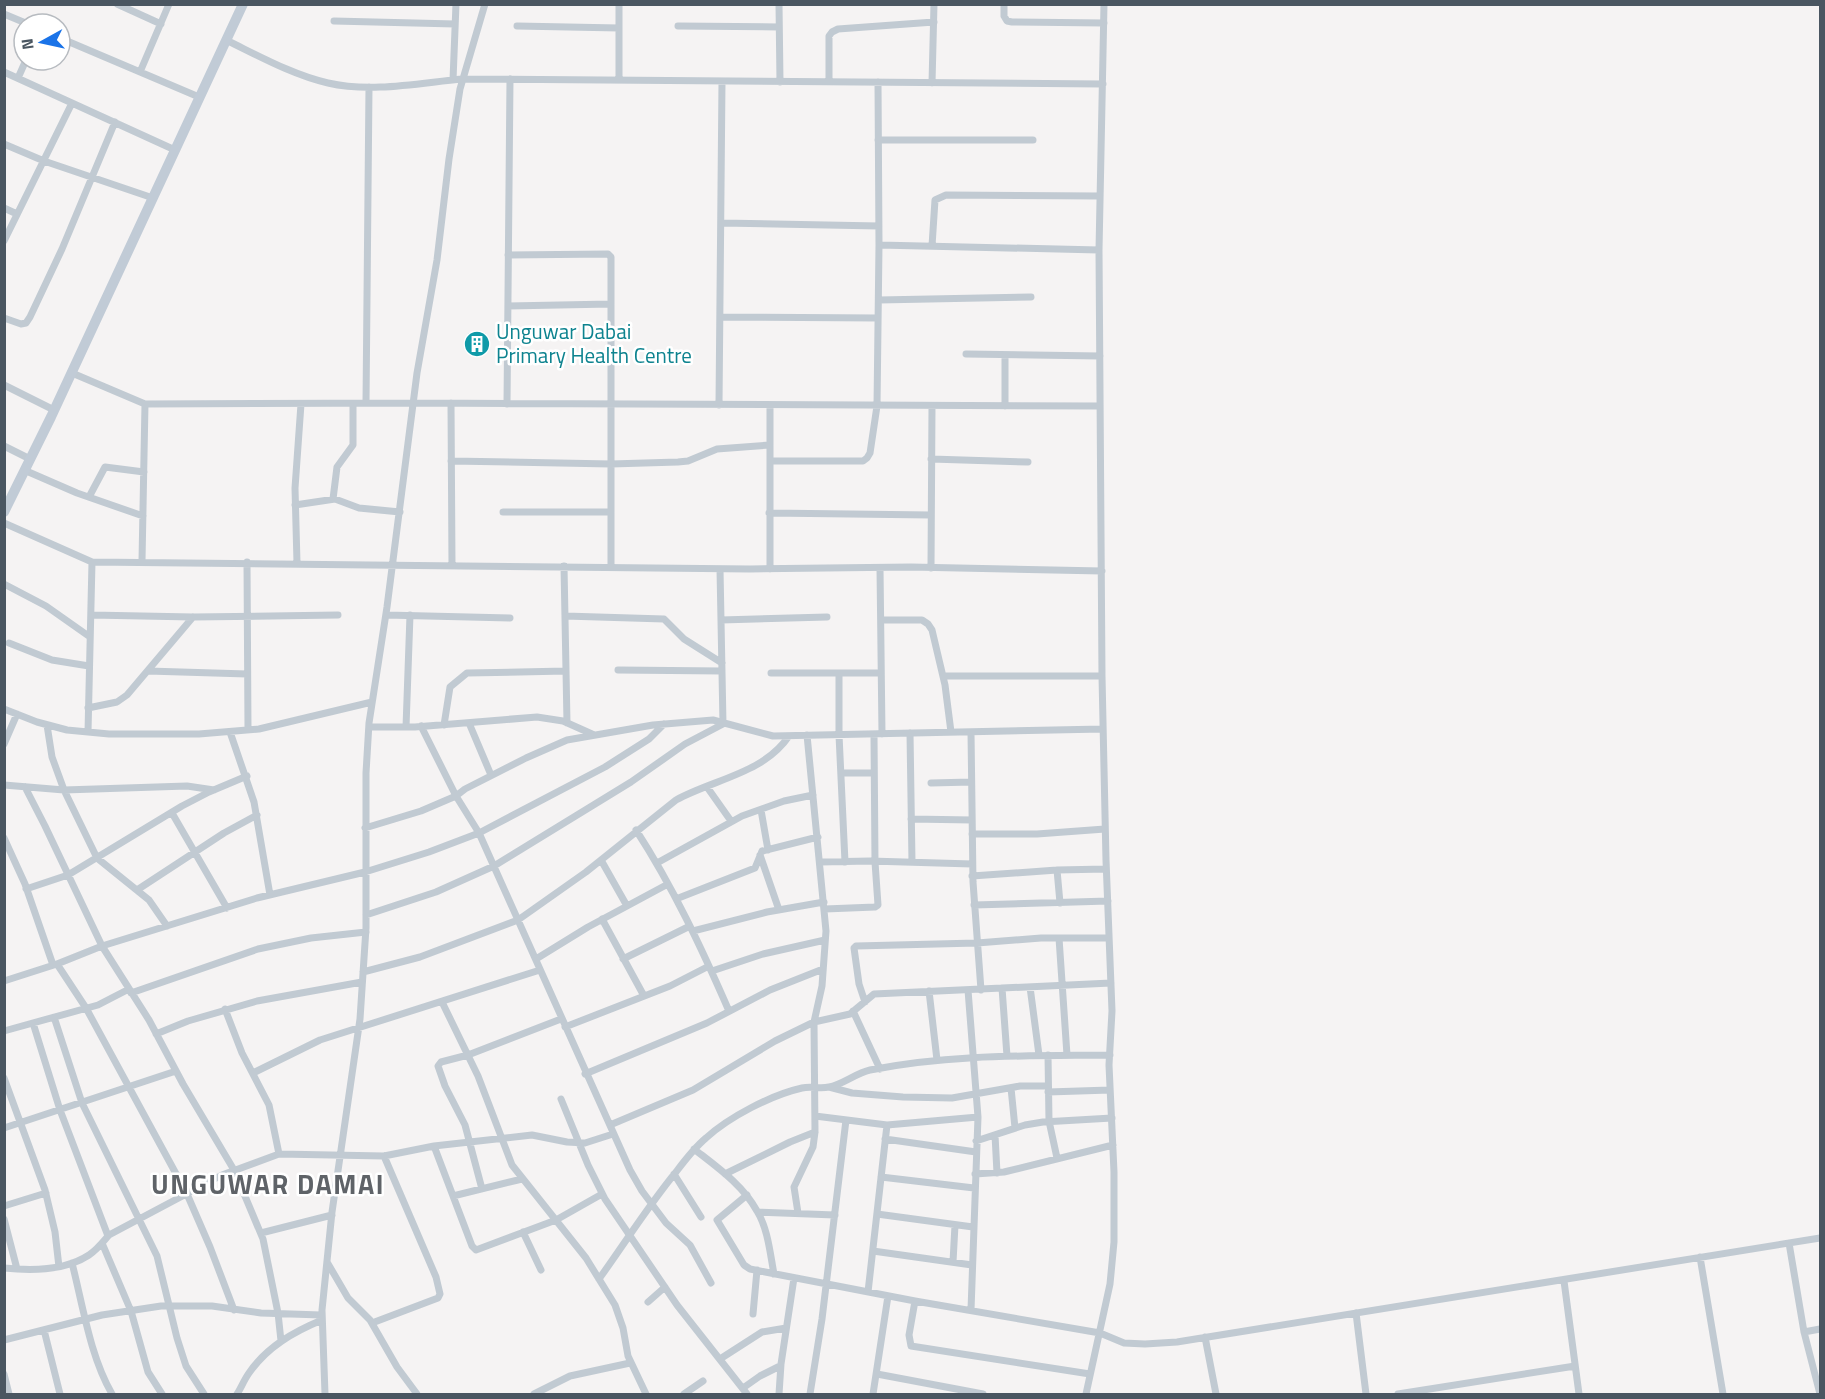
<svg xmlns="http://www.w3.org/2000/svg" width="1825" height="1399" font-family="'Titillium Web',sans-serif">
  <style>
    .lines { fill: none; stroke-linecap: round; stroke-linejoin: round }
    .street { stroke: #c1cad2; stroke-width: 7 }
    .secondary { stroke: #c1cbd6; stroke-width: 10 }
    .labels { text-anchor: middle; stroke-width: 5; stroke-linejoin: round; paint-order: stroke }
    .culture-label { font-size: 21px; fill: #0d838f; stroke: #fff; text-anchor: start }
    .district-label { font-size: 27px; font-weight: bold; letter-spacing: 1.5px; fill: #5f6368; stroke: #fff }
  </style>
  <rect width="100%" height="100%" fill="#f5f3f3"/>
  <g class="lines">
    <path class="street" d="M117,4l44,20
      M619,4v76
      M779,4l1,78
      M1004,4v12l3,5 5,1 92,1
      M4,14l24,10
      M334,21l121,3
      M517,26l102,2
      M678,26l101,1
      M60,38l139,59
      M226,40c33,16 67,35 102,43 43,10 91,0 134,-4l641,5
      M4,72l171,78
      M140,72l29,-68
      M18,78l8,-18
      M453,80l3,-76
      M829,82v-46l3,-4 6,-3 96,-7
      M932,83l2,-79
      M878,140h155
      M4,144l40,17 109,37
      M4,208l13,6
      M721,223l158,3
      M4,241l68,-138
      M879,245l220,5
      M932,246l3,-46 11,-5 154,1
      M508,255l100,-1 3,3v310
      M879,300l152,-3
      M508,306l103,-2
      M720,317l158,1
      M4,318l17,6 5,-1 4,-6 32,-68 53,-127
      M966,354l134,2
      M1005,356v50
      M72,373l73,31 268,-1 687,3
      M4,385l50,25
      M366,403l3,-316
      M451,403l1,162
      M507,404l3,-325
      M719,405l3,-324
      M4,446l26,13
      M931,459l97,3
      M451,461l160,3 67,-2 10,-1 29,-12 53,-4
      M770,461h93l4,-3 3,-5 7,-47 2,-161 -1,-163
      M24,470l53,23 66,23
      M89,497l16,-30 39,5
      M333,499l4,-32 16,-22v-41
      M295,505l40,-6 24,9 41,4
      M503,512h108
      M769,513l162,2
      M4,523l88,39 658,7 161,-2 191,4
      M142,561l3,-157
      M247,562l1,168
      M297,563l-2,-75 6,-84
      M564,566l3,157
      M880,568l2,166
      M931,568l1,-162
      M770,569v-164
      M4,584l42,22 44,31
      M91,615l102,2 145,-2
      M386,615l124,3
      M565,616l99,3 20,20 38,24
      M721,620l106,-3
      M881,620h41l6,4 4,6 13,55 6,47
      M9,643l43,17 37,6
      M618,670l104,1
      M148,671l99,3
      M771,673h110
      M839,673v62l6,127
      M944,676h158
      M88,708l29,-6 10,-7 66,-78
      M4,709l33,13 30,8 42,4h90l60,-5 113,-27
      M469,723l22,52
      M47,725l5,32 12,33 33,68 52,42 18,26
      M444,725l6,-38 17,-14 99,-2
      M421,726l35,70 23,37 151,337 12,21 24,32 24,22 21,38
      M369,727h46l122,-10 26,4 29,13
      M406,727l4,-112
      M88,732l4,-170
      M230,732l24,70 16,93
      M971,732l2,150 8,108
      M910,733l2,129
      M4,744l13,-30
      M841,773h33
      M931,783l40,-1
      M4,785l60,5 123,-4 27,4
      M25,787l20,39 57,120 47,74 34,64 51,86 29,69 15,74 3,28
      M707,787l24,34
      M761,810l7,40
      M172,813l55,95
      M911,819l61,1
      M365,828l56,-17 35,-15 9,-7 61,-31 41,-18 86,-15 60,-5 60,16 330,-7
      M636,830c37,57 66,119 93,181
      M972,834h65l68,-5
      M4,838l21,46 28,81
      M760,855l19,55
      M601,860l26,46
      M820,862l50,-1 102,3
      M657,863l85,-47 42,-15 29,-6
      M1057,870l3,33
      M972,876l85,-6 49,-1
      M26,889l42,-14 114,-69 27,-14 38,-16
      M137,890l87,-57 33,-18
      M676,899l79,-31 7,-17 56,-14
      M974,905l134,-4
      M825,909l50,-2 3,-2 -3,-43 -1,-128
      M366,915l70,-23 58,-26 137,-84 54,-38 38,-20 -3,-155
      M602,919l42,77
      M693,931l74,-19 57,-10
      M1059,938l8,117
      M536,959l52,-32 80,-43
      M623,959l67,-33
      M57,964l29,44 101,186 23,53 24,63
      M712,971l51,-17 62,-14
      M363,972l57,-15 98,-37 68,-48 90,-72c38,-21 87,-26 113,-64
      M4,981l53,-17 45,-18 155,-48 108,-26 64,-20 50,-19 126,-66 44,-28 15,-15
      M1030,987l9,68
      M1002,988l5,68
      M968,990l10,127 -7,193
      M929,991l8,69
      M131,993l127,-44 53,-11 55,-6
      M442,1002l36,74 34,89 74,93 29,47 8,23 5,28 18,38
      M865,1002l-6,-18 -5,-36 2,-2 121,-3 64,-5h68
      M225,1009l17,44 27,52 10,49
      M853,1011l27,58
      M54,1017l28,86 75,153 20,82 9,28 18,28
      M33,1023l27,87 48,126
      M565,1027l105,-41 39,-20
      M4,1031l94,-26 31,-16
      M156,1034l32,-13 69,-20 105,-19
      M1048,1055l1,66 8,37
      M253,1073l67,-33 220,-70
      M585,1074l122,-51 63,-33 53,-21
      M4,1078l41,112 10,42 4,35
      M829,1087l23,6 51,4 49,1 68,-12h28
      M1011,1088l4,40
      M1048,1092l62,-2
      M561,1099l27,66 17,34 72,106 70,89
      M815,1116l72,9 91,-8
      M610,1125l83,-35 82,-49 39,-19 36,-8 24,-20 237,-11
      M4,1128l172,-57
      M995,1135l2,38
      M885,1139l91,13
      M976,1141l49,-16 18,-3 69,-4
      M434,1146l38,100 4,4 80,-30 46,-26
      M694,1149c23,18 49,36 63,62 11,18 13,42 17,63
      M674,1174l27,43
      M725,1174l65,-32 25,-10
      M975,1174l29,-2 109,-27
      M881,1177l93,11
      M482,1189l-17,-64 -20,-39 -7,-20 3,-4 27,-7 93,-36
      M747,1195l-30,25 27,45 6,4 165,32 185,32 24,10 21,1 32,-2 643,-104
      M453,1196l69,-17
      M4,1206l42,-13
      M758,1212l77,3
      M798,1213l-4,-26 19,-40 2,-15 -1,-110 8,-36 4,-55 -19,-196
      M877,1214l96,13
      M4,1219l13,50
      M523,1232l18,38
      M261,1233l71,-18
      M102,1243l29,68 17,61 14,22
      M1789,1243l15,89 16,62
      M873,1251l99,14
      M1700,1257l23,137
      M327,1262l21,36 22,22 27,47 20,27
      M953,1262l2,-37
      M72,1263c11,43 18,93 40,131
      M4,1268c28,3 61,3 85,-13 8,-5 14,-13 20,-20l113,-60 57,-21 105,2 50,-10 98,-11 35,7 18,1 28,-9
      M599,1279c26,-36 49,-73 77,-107 9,-12 18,-24 30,-34 23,-21 65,-43 96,-50 9,-2 18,1 27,-1 13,-2 27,-14 41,-17 80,-16 160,-14 240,-15
      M1564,1281l15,113
      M868,1292l19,-167
      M915,1301l-6,34 2,11 179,28
      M648,1302l17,-15
      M1356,1313l10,81
      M753,1314l4,-44
      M372,1323l66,-25 2,-4 -4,-17 -52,-121
      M44,1330l16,64
      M1804,1332l16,-3
      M1205,1337l11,57
      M4,1340l98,-25 59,-9h51l49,7 60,2
      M720,1359l42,-27 24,-4
      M4,1374l5,20
      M877,1374l106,20
      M743,1388l17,-12 20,-10
      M237,1394c4,-6 7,-14 12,-21 18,-26 44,-41 73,-53
      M325,1394l-3,-84 10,-98 28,-193 6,-91v-155l3,-50 18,-116 30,-234 20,-113 12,-101 11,-70 25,-85
      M534,1394l36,-18 60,-13
      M684,1394l19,-13
      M779,1394l2,-30 13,-86
      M810,1394l12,-75 24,-199
      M873,1394l15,-98
      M1086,1394l24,-110 4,-42v-70l-5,-107 3,-54 -6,-151 -4,-184 -3,-426 5,-246
      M1398,1394l177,-28"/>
    <path class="secondary" d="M4,512l47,-95 192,-413"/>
  </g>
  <defs>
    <g id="building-disc" transform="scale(1.35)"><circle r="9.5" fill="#0f9aa8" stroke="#fff"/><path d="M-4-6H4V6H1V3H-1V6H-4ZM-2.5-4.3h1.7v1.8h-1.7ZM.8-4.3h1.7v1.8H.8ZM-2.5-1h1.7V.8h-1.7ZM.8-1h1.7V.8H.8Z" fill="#fff"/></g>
  </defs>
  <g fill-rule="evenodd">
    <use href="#building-disc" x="477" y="344"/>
  </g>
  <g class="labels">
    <g class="culture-label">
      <text x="496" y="339">Unguwar Dabai<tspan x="496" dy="24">Primary Health Centre</tspan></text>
    </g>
    <g class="district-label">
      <text x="268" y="1194">UNGUWAR DAMAI</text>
    </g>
  </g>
  <rect width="1825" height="1399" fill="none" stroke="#4a5661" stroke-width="12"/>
  <g transform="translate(42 42) rotate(262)"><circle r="28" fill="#ffffff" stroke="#b7bbc0" stroke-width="1.5"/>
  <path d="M0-4.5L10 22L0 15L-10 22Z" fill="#1a73e8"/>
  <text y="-9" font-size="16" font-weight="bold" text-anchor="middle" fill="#4a5661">N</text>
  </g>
</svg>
